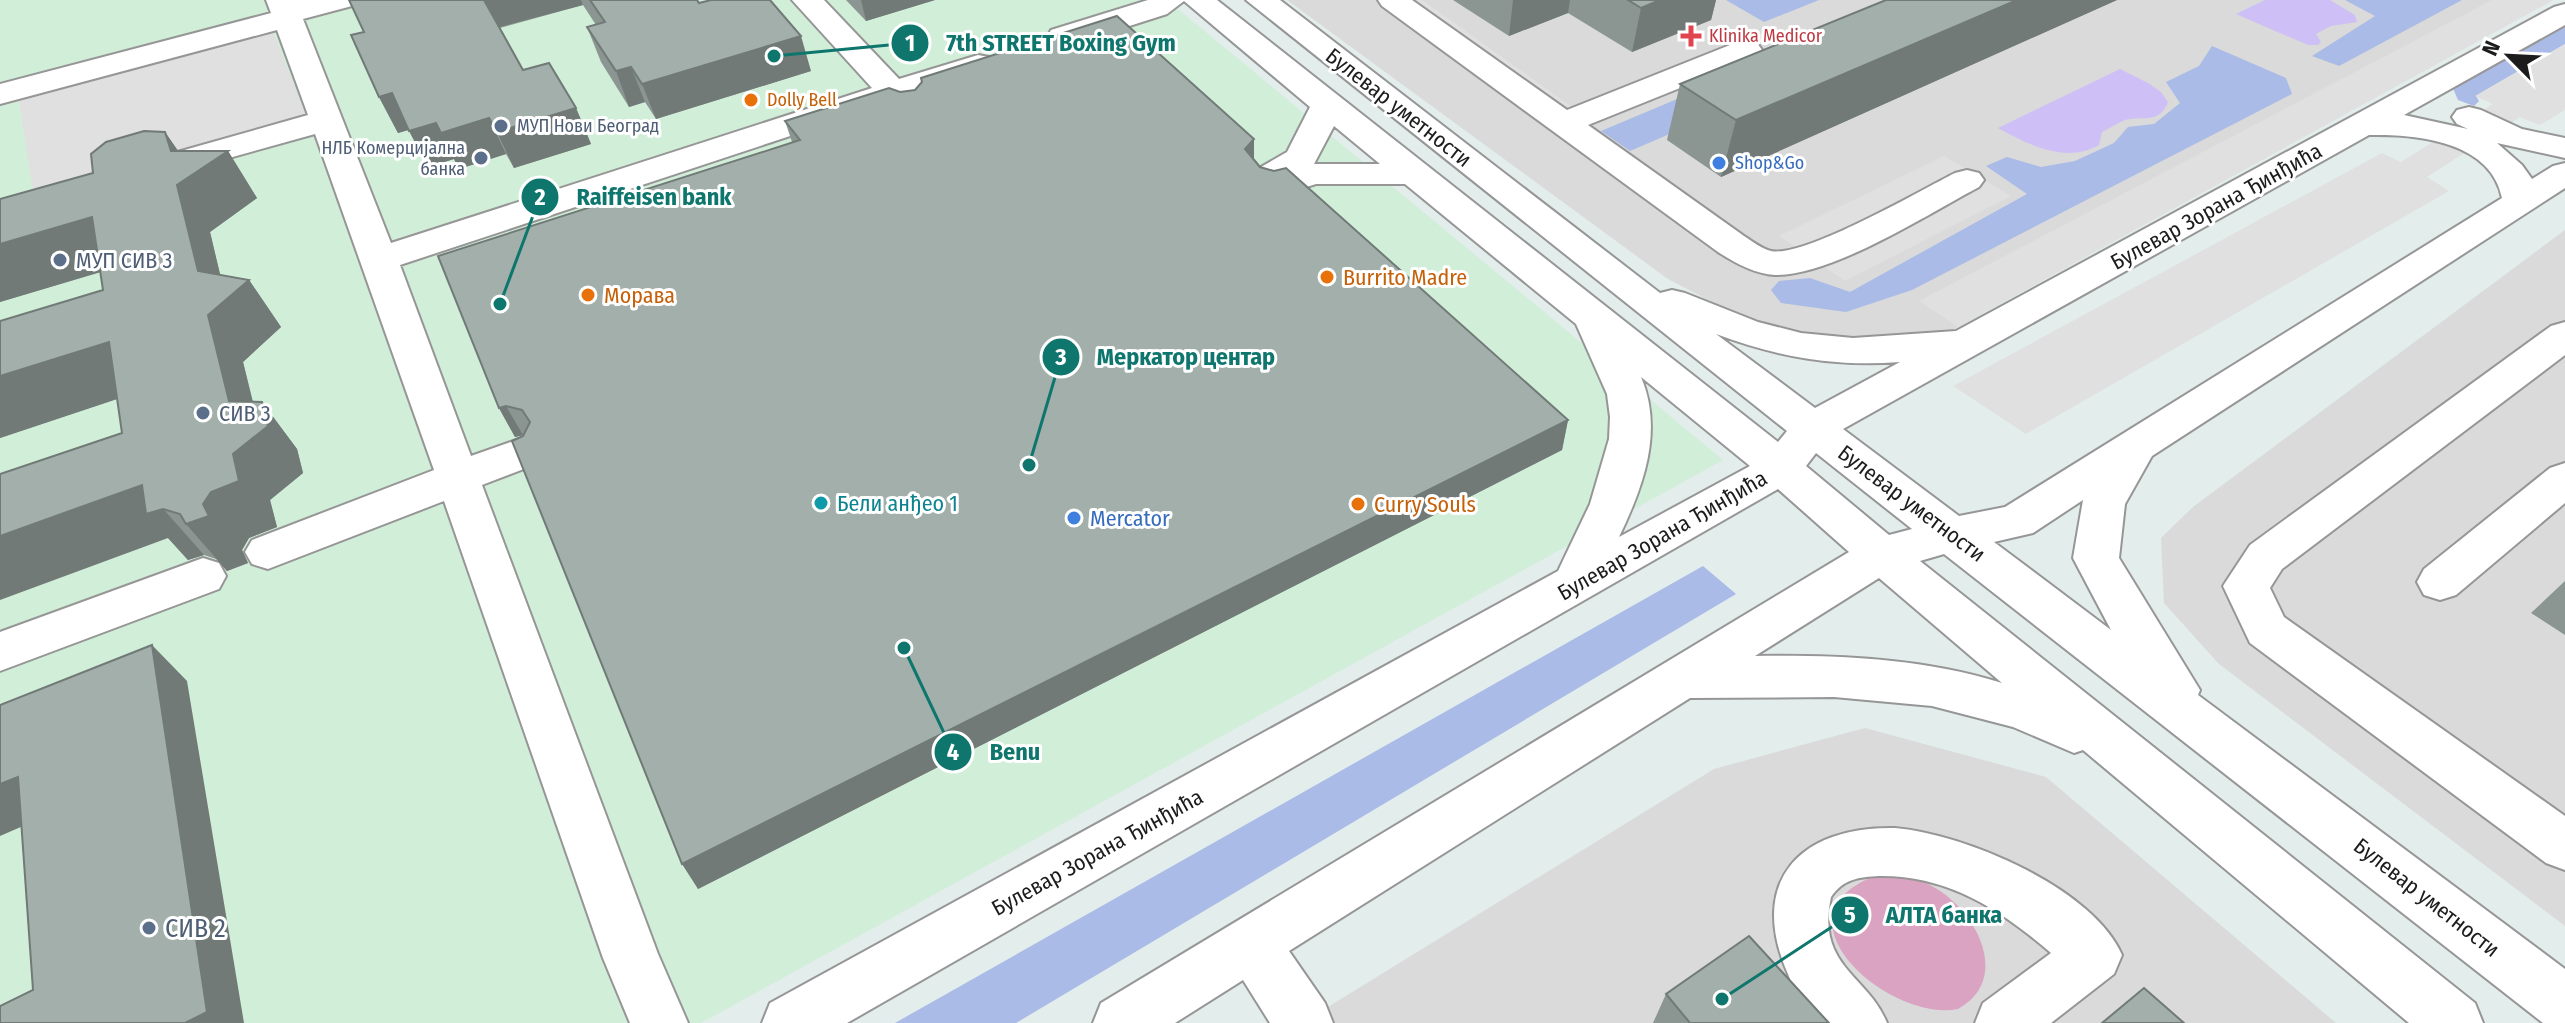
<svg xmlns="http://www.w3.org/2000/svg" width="2565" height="1023" font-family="'Fira Sans Condensed',sans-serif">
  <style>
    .residential { fill: #d9dad9 }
    .commercial { fill: #d1eed8 }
    .grass { fill: #a9bbe6 }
    .park { fill: #cfbff7 }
    .parking { fill: #e0e0e0 }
    .water { fill: #daa3c2 }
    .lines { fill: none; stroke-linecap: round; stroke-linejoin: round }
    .minor-casing { stroke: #969696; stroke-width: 4 }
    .minor { fill: #fff; fill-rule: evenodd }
    .wall { fill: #8b9692 }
    .shaded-wall { fill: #717a77 }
    .building { fill: #a2afaa; stroke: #717a77; stroke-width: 2 }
    .health-dot { fill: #e0444e; stroke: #fff; stroke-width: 3 }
    .food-dot { fill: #e8710a; stroke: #fff; stroke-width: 3 }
    .service-dot { fill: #5c6f8a; stroke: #fff; stroke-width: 3 }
    .shop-dot { fill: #3f7fe0; stroke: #fff; stroke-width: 3 }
    .culture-dot { fill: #0f9aa8; stroke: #fff; stroke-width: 3 }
    .labels { text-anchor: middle; stroke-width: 6; stroke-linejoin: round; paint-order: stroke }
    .far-health-label { font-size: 18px; fill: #be3a42; stroke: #fff; text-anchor: start }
    .far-food-label { font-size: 18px; fill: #c56008; stroke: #fff; text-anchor: start }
    .far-service-label { font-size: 18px; fill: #4e5e75; stroke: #fff; text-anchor: start }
    .far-shop-label { font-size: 18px; fill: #366cbe; stroke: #fff; text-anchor: start }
    .street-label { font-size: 22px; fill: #1c1c1c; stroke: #fff }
    .service-label { font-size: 22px; fill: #4e5e75; stroke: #fff; text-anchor: start }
    .food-label { font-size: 22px; fill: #c56008; stroke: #fff; text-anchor: start }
    .culture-label { font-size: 22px; fill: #0d838f; stroke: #fff; text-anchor: start }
    .shop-label { font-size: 22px; fill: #366cbe; stroke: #fff; text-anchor: start }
    .near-service-label { font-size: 26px; fill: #4e5e75; stroke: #fff; text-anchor: start }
    .leader { fill: none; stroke: #0f766e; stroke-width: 3 }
    .callout-dot { fill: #0f766e; stroke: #fff; stroke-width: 3 }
    .mark-label { font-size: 24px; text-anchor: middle; font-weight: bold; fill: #fff }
    .callout-label { font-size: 24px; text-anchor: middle; font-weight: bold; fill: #0f766e; stroke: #fff; stroke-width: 6; stroke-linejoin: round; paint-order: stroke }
  </style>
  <rect width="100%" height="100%" fill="#e2edec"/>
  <path class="residential" d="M1287,0h1266l-612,336 -77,7 -104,-16 -92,-48z
    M2565,230v696l-346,-262 -55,-61 -3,-65 32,-31z
    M1865,728l181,49 290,246h-1034l412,-254z"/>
  <path class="commercial" d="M0,0h1167l556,460 -1022,563h-701z"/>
  <path class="grass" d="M1726,0h93l-55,22z
    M1913,0h68l-351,151 -29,-20z
    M2345,0h117l-123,66 -27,-10 63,-40z
    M2565,19v25l-89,52 3,5 -5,5 -16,-6 -6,-14z
    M2212,46l74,32 6,16 -380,196 -66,22 -65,-9 -10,-13 8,-9 31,-3 40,14 177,-98 -41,-28 21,-9 34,10 34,-6 39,-18 14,-16 26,-3 26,-21 -14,-21 33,-16z
    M1703,566l33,28 -720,429h-121z"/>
  <path class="park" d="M2265,0h65l25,15 2,7 -26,4 -15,8 5,8 -3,3h-10l-72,-31z
    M2120,69l28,14 13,9 7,10c-9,23 -25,13 -43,18 -8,3 -16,9 -23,12l-3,13c-34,19 -70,0 -101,-17z"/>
  <path class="parking" d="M1393,0h29l161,115 -19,8z
    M2492,0h61l-595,327 -39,-26z
    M272,29l35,89 -273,79 -16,-101z
    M2565,44v66l-25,15 -20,-8 -93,60 22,14 -423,243 -73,-48 429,-233 19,9 92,-58 -18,-8z
    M1944,156l67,40 -166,85 -66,-45z"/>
  <path class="water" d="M1875,876c17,0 32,0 48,6 48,18 93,95 35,127 -68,14 -191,-92 -83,-133z"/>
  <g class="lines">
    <g class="minor-casing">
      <path id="minor" d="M266,0h90l-4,6 -49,13 88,224 481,-155 -80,-88h32l75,79 79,-24 11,2 5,7 -5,7 -75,24 11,14 -4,7c-17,4 -23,0 -34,-12l-487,161 71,191 51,-18 15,4 6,11 -6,11 -55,21 176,469 30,69h-58l-27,-65 -159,-457 -176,68 -16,-5 -7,-12 7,-12 182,-70 -119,-336 -154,43 -12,-3 -5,-7 5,-7 159,-45 -31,-85 -277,74v-20l271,-71z
        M1148,0h69l561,442 9,-11 -541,-431h34l380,293 12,-3 13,3 73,29 43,11 52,5 103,-7 598,-324 11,-3v21l-161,90 64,14 -11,-5 -5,-7 5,-7 12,-3 12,3 41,19 43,9v20l-68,-15 25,22 10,14 21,-13 12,-3v25l-413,268 -27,48 -6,54 81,132 -2,5 367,274v54h-22l-599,-469 -24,7 555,442 8,20h-74l-326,-273 -9,3 -61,-26 -81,-21 -98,-9 -144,1 -401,253 36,52 8,20h-63l-27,-43 -68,43h-82l8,-20 748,-451 -71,-63 -931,534h-85l8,-20 788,-432 32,-67 19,-65 1,-22 -3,-23 -31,-70 -171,-140h-89l-41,13 -12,-3 -14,-16 5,-7 33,-19 23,-45 -126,-106 -17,13 -94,30 -11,2 -11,-2 -4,-7 4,-7zM1334,126l46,38h-66zM2369,135c47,-1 122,6 133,63l-497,309 -46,9 -116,-87zM1716,334c61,23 119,33 184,28l-85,46zM1641,377l109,89 -131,71c24,-50 45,-106 22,-160zM1816,453l96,76 -23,6 -83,-69zM2083,500l-10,58 38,72 -117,-88 39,-9zM1879,578l123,105c-80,-25 -164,-28 -247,-27z
        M1378,0h34l155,110 168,-67 11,-2 11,2 5,7 -5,7 -169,68 156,111c8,5 18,13 27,15 33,7 150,-61 184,-78l12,-3 12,3 5,7 -5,7c-51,27 -147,89 -204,88 -20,-1 -40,-12 -57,-23l-336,-246z
        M2565,322v33l-283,214 -12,19 14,29 281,199v54l-19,-7 -296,-220 -27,-57 27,-41 301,-219z
        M2565,463v40l-109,92 -16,5 -16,-5 -7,-13 7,-13 126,-101z
        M203,558l16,5 7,13 -7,13 -219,82v-39z
        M1895,828c70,6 198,60 227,127l-8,19 -63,49h-76l8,-20 68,-50c-50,-43 -103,-78 -172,-77 -20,1 -36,3 -48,21 -15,70 36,77 56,126h-72c-12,-14 -20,-31 -27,-49 -41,-93 12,-148 107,-146z"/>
    </g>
    <use href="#minor" class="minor"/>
  </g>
  <path class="wall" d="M349,0h348l2,3 112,68 -155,48 -11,-17 -16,5 -28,-45 -14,-35 9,-2 -13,-20 -83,23 23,42 53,38 15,36 -77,24 -8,-14 -47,15 -5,-10 -26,8 -19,-37 -11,3 -19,-36 -15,-65z
    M846,0h89l-69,21z
    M1453,0h263l-5,20 -79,32 -64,-39 -59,23z
    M1886,0h231l-396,177 -54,-37 13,-56z
    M900,92l354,68 6,7 308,253 -6,30 -864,439 -174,-454 -9,2 -16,-29 293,-266 -7,-21z
    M165,132l13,19h50l29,47 -47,34 10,43 29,5 32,47 -38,35 10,40h9l35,47 6,24 -33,27 7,27 -28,11 -7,12 6,13 -21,8 -11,-12 -12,-4 -16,5 -20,-22 -46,-105 -5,-34 -117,39v-117l103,-31 -2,-18 -101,30v-103l93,-26z
    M2565,581v54l-34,-22z
    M1666,994l163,29h-176z"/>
  <path class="shaded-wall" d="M484,0h97l2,5 -87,23z
    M861,0h74l-69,21z
    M1513,0h57l-2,13 -59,23z
    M1660,0h56l-5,20 -79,32 9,-44z
    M2017,0h100l-396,177 15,-57z
    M801,36l10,35 -155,48 -14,-35z
    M631,67l14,35 -16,5 -13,-36z
    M392,93l19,36 -13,4 -19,-36z
    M576,108l15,36 -77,24 -17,-36z
    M489,118l17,36 -47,15 -5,-10 -26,8 -19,-36 27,-8z
    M165,132l29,42 34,-23 29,47 -47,34 16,67 23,-19 32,47 -38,35 17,70 2,-30 35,47 6,24 -33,27 7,27 -28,11 -7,12 6,13 -21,8 -41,-47 17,-20 30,-50 -4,-53 -52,-216 -6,-34z
    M1254,139v28l-9,-18z
    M92,217l35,47 -127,38v-58z
    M109,342l38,47 -147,49v-62z
    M506,406l17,29 -8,2 -16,-29z
    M1568,420l-6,30 -864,439 -16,-25z
    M142,485l62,70 -16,5 -20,-22 -168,62v-64z
    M152,645l35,36 57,342h-59z
    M18,777l42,33 -60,26v-52z"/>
  <path class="building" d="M349,0h135l39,70 26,-7 27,45 -79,24 -8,-14 -48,15 -5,-10 -27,8 -17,-38 -13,4 -28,-62 13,-3z
    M590,0h107l2,3 12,-3h59l31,36 -159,48 -11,-17 -15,4 -29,-44 18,-5z
    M1628,0h32l-19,8z
    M1886,0h131l-281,120 -56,-36z
    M1117,16l137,123 -9,10 15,18 14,4 12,-3 282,252 -886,444 -170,-423 11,-5 7,-14 -8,-12 -16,-4 -7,2 -61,-152 362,-116 -15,-19 104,-33 11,4 15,-2 7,-8 -1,-4z
    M144,131l21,1 6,19h57l-51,34 21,86 51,9 -41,35 21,86 33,1 6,24 -35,28 6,27 -28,11 -8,12 6,12 -23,8 -6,-10 -17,-5 -17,5 -4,-29 -142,51v-62l122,-41 -13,-91 -109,34v-55l103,-31 -11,-73 -92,27v-45l93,-26 -2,-19 15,-12z
    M152,645l55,367 -22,11h-185v-17l33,-16 -15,-213 -18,7v-79z
    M1749,936l80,87h-139l-24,-29z
    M2144,988l40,35h-82z"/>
  <path class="health-dot" d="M1687 24h8v8h8v8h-8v8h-8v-8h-8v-8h8z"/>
  <g class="food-dot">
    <circle cx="751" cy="100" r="8"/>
    <circle cx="1327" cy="277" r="8"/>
    <circle cx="588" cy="295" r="8"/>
    <circle cx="1358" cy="504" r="8"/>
  </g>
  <g class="service-dot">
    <circle cx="501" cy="126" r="8"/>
    <circle cx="481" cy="158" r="8"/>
    <circle cx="60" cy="260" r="8"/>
    <circle cx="203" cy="413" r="8"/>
    <circle cx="149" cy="928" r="8"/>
  </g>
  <g class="shop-dot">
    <circle cx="1719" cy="163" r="8"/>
    <circle cx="1074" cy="518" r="8"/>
  </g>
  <circle class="culture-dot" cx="821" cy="503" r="8"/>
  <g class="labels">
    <g class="far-health-label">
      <text x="1709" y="42">Klinika Medicor</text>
    </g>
    <g class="far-food-label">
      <text x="767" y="106">Dolly Bell</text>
    </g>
    <g class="far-service-label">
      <text x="517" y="132">МУП Нови Београд</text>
      <text x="465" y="154" text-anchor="end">НЛБ Комерцијална<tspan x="465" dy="21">банка</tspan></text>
    </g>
    <g class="far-shop-label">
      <text x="1735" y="169">Shop&amp;Go</text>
    </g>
    <g class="street-label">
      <text transform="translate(1399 107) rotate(38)" y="8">Булевар уметности</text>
      <text transform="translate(2216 206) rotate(-29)" y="8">Булевар Зорана Ђинђића</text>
      <text transform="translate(1912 503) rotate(37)" y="8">Булевар уметности</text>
      <text transform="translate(1662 535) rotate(-30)" y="8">Булевар Зорана Ђинђића</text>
      <text transform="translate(1097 852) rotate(-29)" y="8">Булевар Зорана Ђинђића</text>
      <text transform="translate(2427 897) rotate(38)" y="8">Булевар уметности</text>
    </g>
    <g class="service-label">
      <text x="76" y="268">МУП СИВ 3</text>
      <text x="219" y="421">СИВ 3</text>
    </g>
    <g class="food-label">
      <text x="1343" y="285">Burrito Madre</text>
      <text x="604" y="303">Морава</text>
      <text x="1374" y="512">Curry Souls</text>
    </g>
    <g class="culture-label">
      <text x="837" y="511">Бели анђео 1</text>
    </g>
    <g class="shop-label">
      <text x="1090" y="526">Mercator</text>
    </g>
    <g class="near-service-label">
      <text x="165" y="937">СИВ 2</text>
    </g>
  </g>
  <path class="leader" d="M774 56L910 43M500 304L540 197M1029 465L1061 357M904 648L953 752M1722 999L1850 915"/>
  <g class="callout-dot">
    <circle cx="774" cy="56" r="8"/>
    <circle cx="500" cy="304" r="8"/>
    <circle cx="1029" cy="465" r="8"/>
    <circle cx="904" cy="648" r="8"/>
    <circle cx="1722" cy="999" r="8"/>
    <circle cx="910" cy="43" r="20"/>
    <circle cx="540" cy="197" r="20"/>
    <circle cx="1061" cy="357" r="20"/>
    <circle cx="953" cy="752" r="20"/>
    <circle cx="1850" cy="915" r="20"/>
  </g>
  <g class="mark-label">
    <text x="910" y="51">1</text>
    <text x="540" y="205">2</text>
    <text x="1061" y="365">3</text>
    <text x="953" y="760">4</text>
    <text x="1850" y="923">5</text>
  </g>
  <g class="callout-label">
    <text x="1061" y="51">7th STREET Boxing Gym</text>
    <text x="654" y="205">Raiffeisen bank</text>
    <text x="1186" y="365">Меркатор центар</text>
    <text x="1015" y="760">Benu</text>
    <text x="1944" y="923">АЛТА банка</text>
  </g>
  <g transform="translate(2509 56) rotate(294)" stroke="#ffffff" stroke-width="6" paint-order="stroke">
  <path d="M0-6L14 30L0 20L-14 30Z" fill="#1c1c1c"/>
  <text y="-12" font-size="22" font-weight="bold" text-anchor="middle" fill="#1c1c1c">N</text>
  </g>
</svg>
